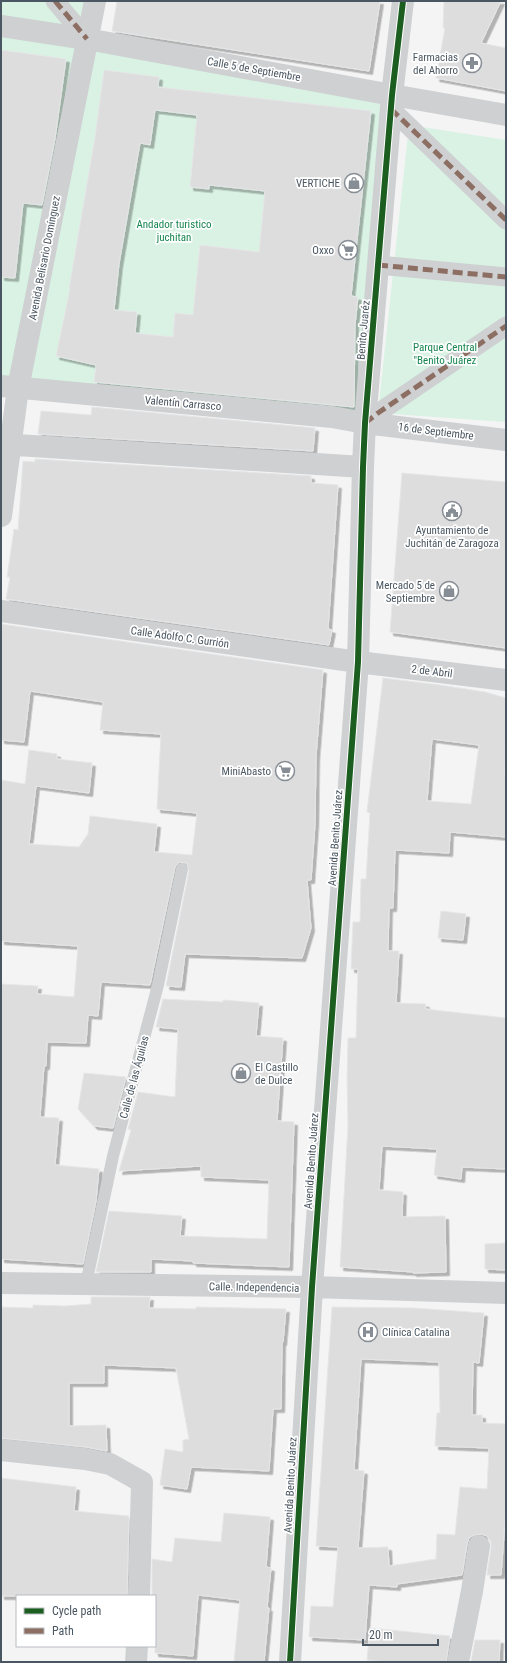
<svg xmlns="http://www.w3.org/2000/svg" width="507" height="1663" font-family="'Roboto Condensed',sans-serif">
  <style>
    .green { fill: #d9f2e3 }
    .building { fill: #ddddde; stroke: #e5e6e7; fill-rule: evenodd; filter: url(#shadow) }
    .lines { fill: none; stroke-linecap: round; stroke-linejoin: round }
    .service { stroke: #ced0d2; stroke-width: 12 }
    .pedestrian { stroke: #ced0d2; stroke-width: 19 }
    .minor { stroke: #ced0d2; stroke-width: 22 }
    .tertiary { stroke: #ced0d2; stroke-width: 22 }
    .quiet { stroke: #8d6e63; stroke-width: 5; stroke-dasharray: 10 5; stroke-linecap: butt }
    .cycleway-casing { stroke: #fff; stroke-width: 8 }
    .cycleway { stroke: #1b5e20; stroke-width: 6 }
    .labels { text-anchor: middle; stroke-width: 3.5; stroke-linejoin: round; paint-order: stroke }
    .poi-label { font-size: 11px; fill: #4a5661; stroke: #fff; text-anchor: end }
    .street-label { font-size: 11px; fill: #4a5661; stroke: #fff }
    .park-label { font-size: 11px; fill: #17864f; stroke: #fff }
  </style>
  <defs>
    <filter id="shadow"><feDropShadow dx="3.5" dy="3.5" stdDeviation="0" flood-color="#0004"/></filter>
  </defs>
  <rect width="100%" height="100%" fill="#f4f4f4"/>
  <path class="green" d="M1,1h92l-8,37 -84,-16z
    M1,27l391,68 -27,328 -364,-37z
    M409,125l97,15v282l-128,-9z"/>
  <path class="building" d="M117,1h263l-11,70 -257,-40z
    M444,1h57l-20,42 25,5v43l-70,-13 9,-50h-2z
    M1,50l65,9 -11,80 -13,66 -19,-2 -8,75 -14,-1z
    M104,70l55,7 -1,10 213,24 -20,185 7,1 -3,28 -1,82 -260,-25 2,-17 -40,-9 14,-67h-1l26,-152zM155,110l42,5 -7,72 19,2v-4l56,6 -6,61 -59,-7 -7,70 -18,-2 -2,24 -38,-4 2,-21 -23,-2 5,-46 21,-121 10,2z
    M92,407l223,21 -2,23 -275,-17 3,-23 50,4z
    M35,459l276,17v7l27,2 -10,144 4,1 -3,15 -323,-46 4,-22h-3l7,-48 4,1 5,-69 12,1z
    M402,473l104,9v166l-116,-16z
    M1,624l322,46 -7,86 -1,68 -4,56h-4l4,48 -9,30 -117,-4 -4,33 -15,-1 23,-115 -2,-8 -8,-1 -4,5 -25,118 -49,-3 -3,34 -10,-1 -2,28 -39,-1 -1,24h-2l-4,51 19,1 -4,47 44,4 -3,32 -13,63 -82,-5v-275l37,2 -1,8 37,3 4,-51 -77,-5v-161l24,4 4,-34 28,4v5l35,4 -3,30 -53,-7 -7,58 50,3 9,-13 2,-18 67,8 -3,28 38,3 5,-42 -40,-4 4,-75 -61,-4 3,-28 -73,-11 -6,51 -23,-2z
    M383,678l57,7 45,7 21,6 -1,78h1v61l-56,-5 -1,21 -54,-3 -2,58h-4l-1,43h11l-3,52 30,1 -1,5 81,9v151l-44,-2 -1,12 -27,-4 3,-26 -55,-3 -3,44 24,2 -1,25 43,-1 1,56 -33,1v-1l-73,-5 8,-142 -1,-46 1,-41h8l2,-69h-7l2,-47h7l1,-43h5l4,-66 -3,-1zM432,739l47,6 -8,59 -44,-3z
    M441,911l25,3 -3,26 -25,-2z
    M163,999l60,3v-2l36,3 -3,33 27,2 -6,83 17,1 -5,145 -96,-4v-2l-42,-2v13h-55l13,-61 73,5 -2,20 87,3 2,-59 -68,-3v-11l-82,5 12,-41 -3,-1 10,-37 37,5 3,-68 -22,-2z
    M84,1073l42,4 -13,51 -19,-2 -16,-17z
    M506,1243v27l-21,-1v-25z
    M91,1297h59l-1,11 47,1v-2l90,2 -3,33 -1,1 -1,66h-8l-4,62 -78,-4 -4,22 -27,-4 5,-36 18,3v-12l6,-1 -13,-71 -72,-3v18h-35v43l37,-1 1,26 -21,-4 -85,-9v-131l32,1v-3l32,1 26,-2z
    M332,1307l82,1 70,5 -5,50 -6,-1 -1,53h10v8l24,1v84l-5,67h-14l4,-27v-6l-4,-6 -6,-2 -7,1 -5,3 -2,6 -5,31 -65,9v3l-28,-2 -4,55 -56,-3 2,-31 22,1 5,-60 -22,-1zM361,1359l78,3 1,51h-3l-2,33 54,2 -2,41 -27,-2 -5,48 -18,-1 -1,25 -47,7 -1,-19 -30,1 6,-77 -10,-1z
    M1,1478l75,9 -2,24 55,5 -2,80h-126z
    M224,1513l46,4 -4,50 5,1 -4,40h2l-5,54h-30l6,-62 -42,-5 -5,61 -38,-3v-57h-3v-37l20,3 3,-24 46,4z
    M370,1628l80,8 -4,26h-59l-20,-2z
    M475,1640h25l-1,22h-28z"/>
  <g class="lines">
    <path class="service" d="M86,1284l27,-128 45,-171 24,-116"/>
    <path class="pedestrian" d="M55,1l32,38
      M391,109l115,111
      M378,265l128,12
      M365,423l13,-10 128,-87"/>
    <path class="minor" d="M1,386l331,31 33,6 141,17
      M1,444l362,23
      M1,516l17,-128 77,-387
      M1,611l357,51 148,18
      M1,1283l311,4 194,6
      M1,1450l84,9 25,5 32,18 -3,114
      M136,1662l1,-16
      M290,1662l22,-375 46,-625 5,-195 2,-44 27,-328 114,20
      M458,1662l14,-71 7,-45"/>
    <path class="tertiary" d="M1,26l86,13 305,56 11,-94"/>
    <path class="quiet" d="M55,1l32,38
      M391,109l115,111
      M378,265l128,12
      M365,423l13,-10 128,-87"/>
    <g class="cycleway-casing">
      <path id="cycleway" d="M290,1662l22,-375 46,-625 5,-195 2,-44 27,-328 11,-94"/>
    </g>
    <use href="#cycleway" class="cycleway"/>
  </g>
  <defs>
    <g id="pharmacy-ring" transform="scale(1)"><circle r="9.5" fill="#fff" stroke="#868d94" stroke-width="1.5"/><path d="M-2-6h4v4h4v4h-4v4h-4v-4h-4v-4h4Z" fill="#868d94"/></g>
    <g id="shop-ring" transform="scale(1)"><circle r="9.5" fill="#fff" stroke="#868d94" stroke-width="1.5"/><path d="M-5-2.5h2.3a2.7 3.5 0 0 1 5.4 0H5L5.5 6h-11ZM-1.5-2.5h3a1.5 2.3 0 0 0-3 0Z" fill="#868d94"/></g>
    <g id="supermarket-ring" transform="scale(1)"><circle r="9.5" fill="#fff" stroke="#868d94" stroke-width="1.5"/><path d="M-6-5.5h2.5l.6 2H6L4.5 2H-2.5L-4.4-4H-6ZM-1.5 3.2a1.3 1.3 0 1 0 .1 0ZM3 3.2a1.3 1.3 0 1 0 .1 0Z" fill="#868d94"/></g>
    <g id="civic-ring" transform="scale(1)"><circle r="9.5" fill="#fff" stroke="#868d94" stroke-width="1.5"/><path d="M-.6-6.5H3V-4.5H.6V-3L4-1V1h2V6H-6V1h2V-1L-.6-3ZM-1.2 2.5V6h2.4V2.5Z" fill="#868d94"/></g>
    <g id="hospital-ring" transform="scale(1)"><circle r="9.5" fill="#fff" stroke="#868d94" stroke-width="1.5"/><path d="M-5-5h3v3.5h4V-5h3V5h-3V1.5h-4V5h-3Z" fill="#868d94"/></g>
  </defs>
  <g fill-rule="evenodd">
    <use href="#pharmacy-ring" x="472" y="63"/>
    <use href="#shop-ring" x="354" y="183"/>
    <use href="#supermarket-ring" x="348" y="250"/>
    <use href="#civic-ring" x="452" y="511"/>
    <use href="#shop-ring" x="449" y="591"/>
    <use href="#supermarket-ring" x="285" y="771"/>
    <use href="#shop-ring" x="241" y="1073"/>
    <use href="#hospital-ring" x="368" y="1332"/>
  </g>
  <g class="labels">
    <g class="poi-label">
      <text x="458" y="61">Farmacias<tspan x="458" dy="13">del Ahorro</tspan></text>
      <text x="340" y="187">VERTICHE</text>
      <text x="334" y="254">Oxxo</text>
      <text x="452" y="534" text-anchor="middle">Ayuntamiento de<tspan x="452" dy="13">Juchitán de Zaragoza</tspan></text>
      <text x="435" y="589">Mercado 5 de<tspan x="435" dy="13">Septiembre</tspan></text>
      <text x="271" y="775">MiniAbasto</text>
      <text x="255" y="1071" text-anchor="start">El Castillo<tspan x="255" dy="13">de Dulce</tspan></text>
      <text x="382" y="1336" text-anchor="start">Clínica Catalina</text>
    </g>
    <g class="street-label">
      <text transform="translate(254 69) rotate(10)" y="4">Calle 5 de Septiembre</text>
      <text transform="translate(44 258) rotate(-79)" y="4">Avenida Belisario Domínguez</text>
      <text transform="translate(363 330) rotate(-85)" y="4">Benito Juaréz</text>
      <text transform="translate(183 403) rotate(5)" y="4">Valentín Carrasco</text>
      <text transform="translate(436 431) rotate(7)" y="4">16 de Septiembre</text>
      <text transform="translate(180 637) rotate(8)" y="4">Calle Adolfo C. Gurrión</text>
      <text transform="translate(432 671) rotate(7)" y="4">2 de Abril</text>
      <text transform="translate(335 838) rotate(-86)" y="4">Avenida Benito Juárez</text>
      <text transform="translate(134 1077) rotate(-75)" y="4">Calle de las Águilas</text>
      <text transform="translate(311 1161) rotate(-86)" y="4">Avenida Benito Juárez</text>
      <text transform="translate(254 1287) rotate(1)" y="4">Calle. Independencia</text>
      <text transform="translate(290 1485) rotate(-87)" y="4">Avenida Benito Juárez</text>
    </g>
    <g class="park-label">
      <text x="174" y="228">Andador turistico<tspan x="174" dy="13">juchitan</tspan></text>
      <text x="445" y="351">Parque Central<tspan x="445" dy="13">"Benito Juárez</tspan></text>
    </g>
  </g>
  <rect width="507" height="1663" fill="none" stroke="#4a5661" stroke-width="4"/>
  <rect x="16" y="1595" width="140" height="52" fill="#ffffff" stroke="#b7bbc0"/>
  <rect x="24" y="1608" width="20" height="6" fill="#1b5e20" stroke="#b7bbc0"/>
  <text x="52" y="1615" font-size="12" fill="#4a5661">Cycle path</text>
  <rect x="24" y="1628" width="20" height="6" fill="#8d6e63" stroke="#b7bbc0"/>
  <text x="52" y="1635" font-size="12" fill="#4a5661">Path</text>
  <path d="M363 1639v6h75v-6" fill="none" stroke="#4a5661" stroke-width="2"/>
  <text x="369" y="1639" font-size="12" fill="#4a5661" stroke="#ffffff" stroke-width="3" paint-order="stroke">20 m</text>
</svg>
